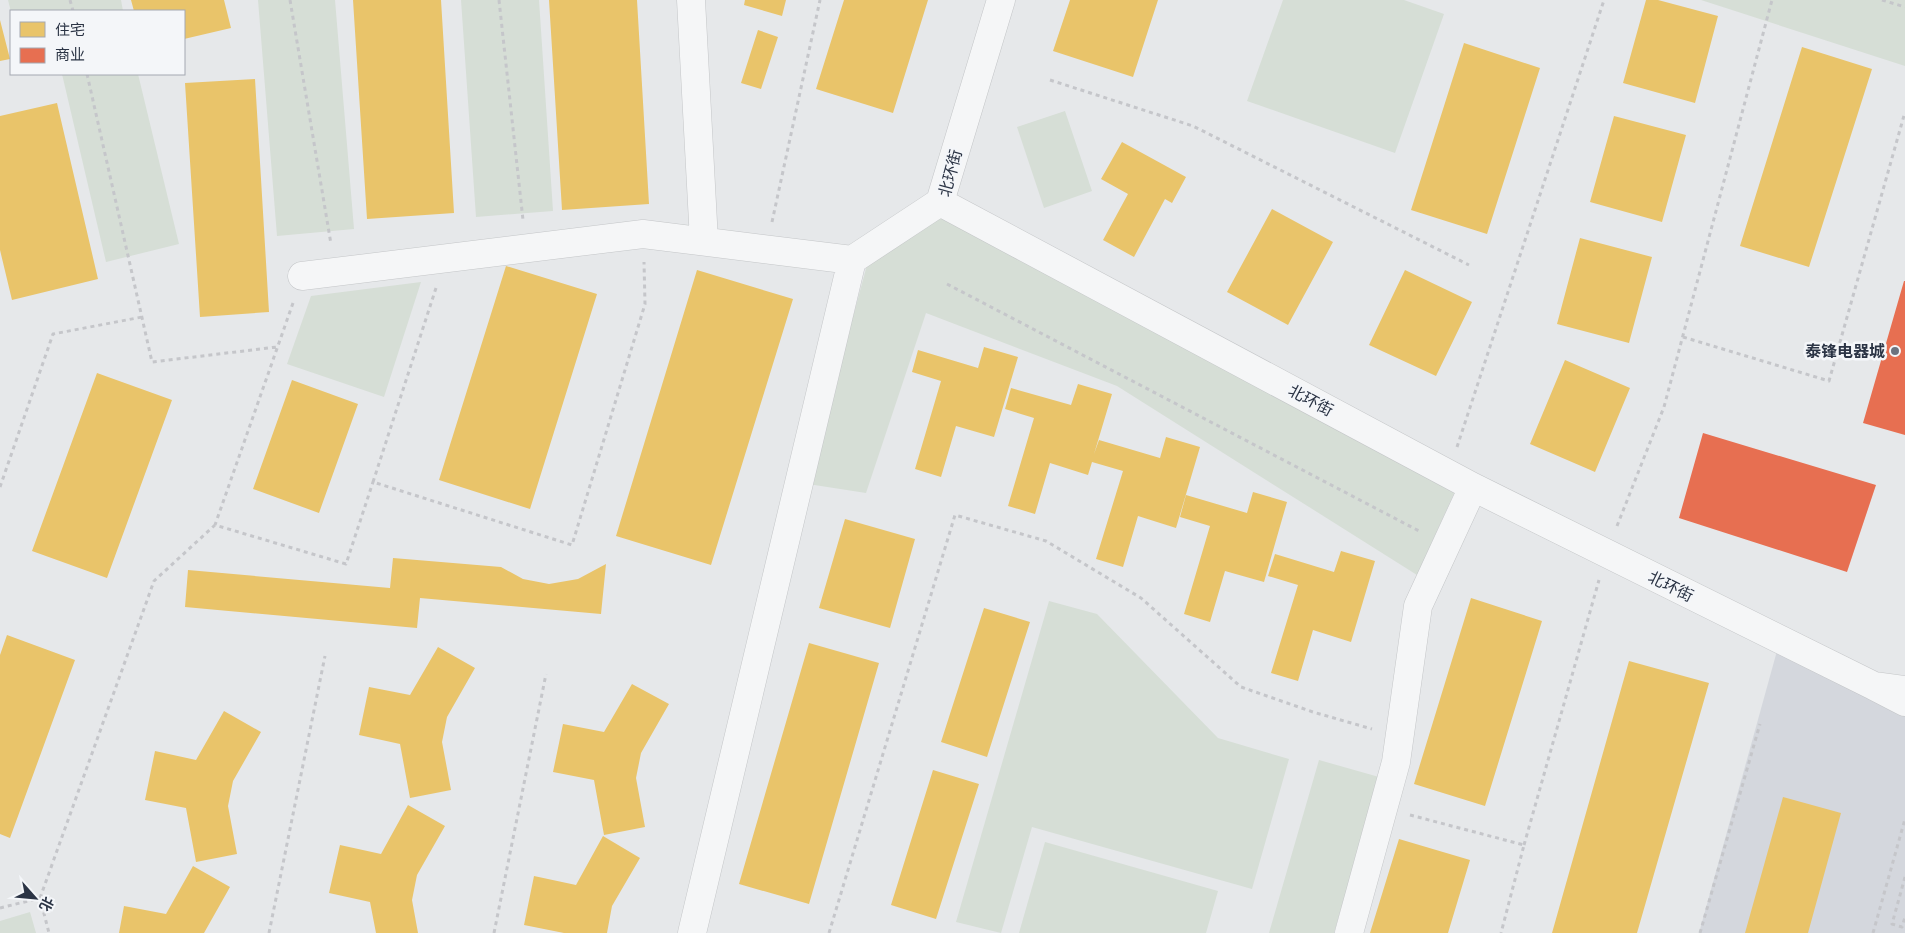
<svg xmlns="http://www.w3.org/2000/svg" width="1905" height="933" font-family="Roboto,'Noto Sans SC',sans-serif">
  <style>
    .built { fill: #d4d7dd }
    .green { fill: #d6ded6 }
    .homes { fill: #e9c46a }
    .shops { fill: #e76f51 }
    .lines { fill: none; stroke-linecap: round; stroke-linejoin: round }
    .minor-casing { stroke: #c4c6c8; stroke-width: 29 }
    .path { stroke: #c5c6ca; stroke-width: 3; stroke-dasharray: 4 4; stroke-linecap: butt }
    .minor { stroke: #f5f6f7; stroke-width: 28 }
    .poi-dot { fill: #6c737f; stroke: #f4f6f9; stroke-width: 2 }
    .labels { text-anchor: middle; stroke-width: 5; stroke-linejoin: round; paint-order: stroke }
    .street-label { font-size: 16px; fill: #2b3445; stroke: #f4f6f9 }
    .poi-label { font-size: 16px; font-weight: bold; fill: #2b3445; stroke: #f4f6f9; text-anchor: end }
  </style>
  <rect width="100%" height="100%" fill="#e6e8ea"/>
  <path class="built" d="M1780,640l125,65v228h-206z"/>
  <path class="green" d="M8,0h113l2,11 -112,1z
    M258,0h77l19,229 -77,7z
    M461,0h78l14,211 -77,6z
    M1283,0h121l40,14 -49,139 -148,-52z
    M1701,0h204v66z
    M62,74h76l41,170 -73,18z
    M1065,111l27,80 -48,17 -27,-81z
    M941,216l515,273 -39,86 -300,-189 -191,-73 -60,180 -58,-9 59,-219z
    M421,282l-37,115 -97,-33 24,-68z
    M1049,601l48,13 121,124 71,21 -37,130 -220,-62 -31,106 -45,-11z
    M1319,760l60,17 -45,156h-65z
    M1045,842l173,49 -12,42h-187z
    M30,912l6,21h-36v-12z"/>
  <path class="homes" d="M131,0h93l7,28 -47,11v-28h-50z
    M353,0h88l13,213 -87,6z
    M549,0h88l12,204 -87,6z
    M745,0h41l-4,16 -38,-11z
    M844,0h84l-35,113 -77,-24z
    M1070,0h88l-25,77 -80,-26z
    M1646,0h12l60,16 -23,87 -72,-20z
    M0,20l10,39 -10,2z
    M758,30l20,7 -17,52 -20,-6z
    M1464,43l76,25 -53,166 -76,-24z
    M1802,47l70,22 -63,198 -69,-21z
    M255,79l14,233 -69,5 -15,-234z
    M57,103l41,176 -86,21 -12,-50v-134z
    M1614,116l72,19 -24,87 -72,-20z
    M1122,142l64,35 -14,26 -7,-4 -31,58 -31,-17 25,-46 -27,-15z
    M1272,209l61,33 -45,83 -61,-33z
    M1580,238l72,19 -23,86 -72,-19z
    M506,266l91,28 -67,215 -91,-29z
    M697,270l96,29 -82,266 -95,-29z
    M1405,270l67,32 -36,74 -67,-31z
    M984,347l34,10 -24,80 -38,-11 -15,51 -26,-8 26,-88 -29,-9 6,-22 60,18z
    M1565,360l65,28 -35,84 -65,-28z
    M97,373l75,27 -65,178 -75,-27z
    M292,380l66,24 -39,109 -66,-24z
    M1078,384l34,10 -18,60 5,-14 61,18 6,-21 34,10 -24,81 -38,-12 -15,51 -27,-8 27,-88 -31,-9 -4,13 -38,-12 -15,51 -27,-8 26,-88 -29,-9 6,-21 60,17z
    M1253,492l34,10 -23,80 -39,-11 -15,51 -26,-8 26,-88 -30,-9 6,-22 61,18z
    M845,519l70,20 -25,89 -71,-20z
    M1341,551l34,10 -24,81 -38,-12 -15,51 -27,-8 27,-88 -30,-9 7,-22 59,18z
    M393,558l108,9 22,12 26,5 29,-5 28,-15 -5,50 -181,-16 -3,30 -232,-21 3,-37 202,18z
    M1471,598l71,23 -57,185 -71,-22z
    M984,608l46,14 -43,135 -46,-15z
    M7,635l68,25 -65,178 -10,-4v-179z
    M809,643l70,20 -70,241 -70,-20z
    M438,647l37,21 -28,49 -5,25 9,48 -41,8 -10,-54 -41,-9 10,-48 41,8z
    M1629,661l80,22 -72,250h-85z
    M632,684l37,20 -28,49 -5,25 9,49 -41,8 -10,-55 -41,-8 10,-48 41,8z
    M224,711l37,21 -28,49 -5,25 9,48 -41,8 -10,-54 -41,-8 10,-49 41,9z
    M933,770l46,14 -43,135 -45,-14z
    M1783,797l58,16 -33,120h-63z
    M408,805l37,21 -28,49 -5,25 6,33h-42l-6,-31 -41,-9 11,-48 41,9z
    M603,836l37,22 -28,48 -5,27h-43l-40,-8 10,-49 42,9z
    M1399,839l71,21 -22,73h-78z
    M193,866l37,21 -26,46h-85l5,-27 42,8z"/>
  <path class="shops" d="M1904,281h1v154l-42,-12z
    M1703,433l173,52 -29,87 -168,-54z"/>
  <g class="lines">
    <g class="minor-casing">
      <path id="minor" d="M691,0l13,241
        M1001,0l-61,202 533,285 401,199
        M302,276l341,-42 209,26
        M1905,690l-31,-4 31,16
        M692,933l160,-673 88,-58
        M1349,933l47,-171 22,-156 55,-119"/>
    </g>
    <path class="path" d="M70,0l3,11
      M290,0l41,244
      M499,0l24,220
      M1882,0l23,7
      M87,74l65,288 125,-15
      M1050,80l143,46 276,139
      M772,222l48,-222
      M947,284l474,248
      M436,288l-63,194 199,63 73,-241 -1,-42
      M293,303l-78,222 131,39 27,-82
      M1683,337l146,44 76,-269
      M1457,447l147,-447
      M0,487l53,-153 89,-17
      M1617,526l47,-119 108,-407
      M1410,815l114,30 -23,88
      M1524,845l75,-265
      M1905,877l-13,47 10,3 3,-10
      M40,898l114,-317 61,-56
      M0,908l40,-10 9,35
      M269,933l56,-277
      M494,933l52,-259
      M829,933l126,-418 91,26 95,57 100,89 72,25 59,17
      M1700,933l60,-209
      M1873,933l32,-114"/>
    <use href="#minor" class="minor"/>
  </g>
  <circle class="poi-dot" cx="1895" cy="351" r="5"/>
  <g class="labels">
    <g class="street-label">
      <text transform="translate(950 173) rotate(-75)" y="6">北环街</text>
      <text transform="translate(1311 400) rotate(28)" y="6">北环街</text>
      <text transform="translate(1671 586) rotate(26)" y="6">北环街</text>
    </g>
    <g class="poi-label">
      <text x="1885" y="357">泰锋电器城</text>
    </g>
  </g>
  <rect x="10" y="10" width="175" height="65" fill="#f4f6f9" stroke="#a4a8b1"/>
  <rect x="20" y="22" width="25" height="15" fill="#e9c46a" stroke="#a4a8b1"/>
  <text x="55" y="35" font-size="15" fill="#2b3445">住宅</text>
  <rect x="20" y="48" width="25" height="15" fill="#e76f51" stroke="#a4a8b1"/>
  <text x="55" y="60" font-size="15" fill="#2b3445">商业</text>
  <g transform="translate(35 898) rotate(117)" stroke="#f4f6f9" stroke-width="4" paint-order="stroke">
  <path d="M0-4L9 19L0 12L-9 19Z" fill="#2b3445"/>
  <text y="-8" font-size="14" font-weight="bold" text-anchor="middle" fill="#2b3445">北</text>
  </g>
</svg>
